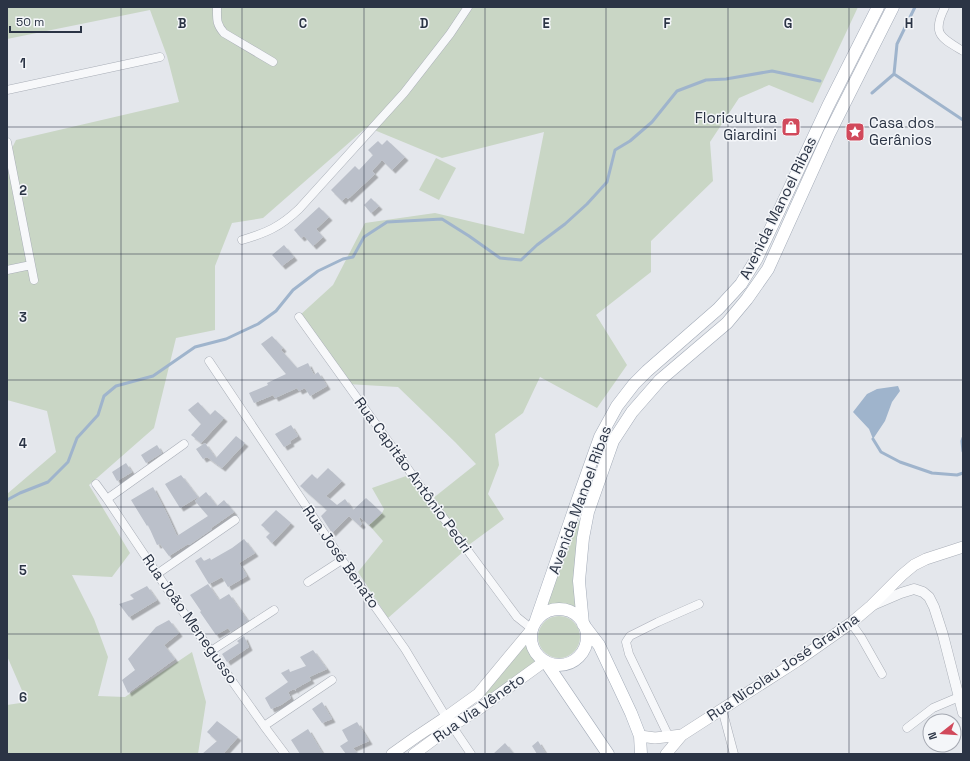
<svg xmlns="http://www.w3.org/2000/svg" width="970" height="761" font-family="'Space Grotesk',sans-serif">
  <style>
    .green { fill: #c9d6c5 }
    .water { fill: #9fb4cc }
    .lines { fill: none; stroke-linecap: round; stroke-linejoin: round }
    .stream { stroke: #9fb4cc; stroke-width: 3 }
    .building { fill: #bbc0ca; filter: url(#shadow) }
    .minor-casing { stroke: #a9aeb7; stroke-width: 9 }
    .tertiary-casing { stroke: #a9aeb7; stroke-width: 11 }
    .secondary-casing { stroke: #a9aeb7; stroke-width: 12 }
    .primary-casing { stroke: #a3abb8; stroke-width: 13 }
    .minor { stroke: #f7f8fa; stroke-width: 8 }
    .tertiary { stroke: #f7f8fa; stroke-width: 10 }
    .secondary { stroke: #fff; stroke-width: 11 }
    .primary { stroke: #fff; stroke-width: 12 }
    .grid { fill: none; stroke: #2b3445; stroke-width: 1; stroke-opacity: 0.55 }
    .labels { text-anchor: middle; stroke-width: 3; stroke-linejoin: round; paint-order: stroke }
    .poi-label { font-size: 15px; fill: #2b3445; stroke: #f4f6f9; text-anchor: end }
    .street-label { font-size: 15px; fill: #2b3445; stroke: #f4f6f9 }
    .grid-label { font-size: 13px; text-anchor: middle; font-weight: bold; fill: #2b3445; stroke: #f4f6f9; stroke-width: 3; stroke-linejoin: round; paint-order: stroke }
  </style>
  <defs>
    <filter id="shadow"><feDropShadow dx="3.5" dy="3.5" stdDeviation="0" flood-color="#0004"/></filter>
  </defs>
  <rect width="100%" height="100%" fill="#e4e7ec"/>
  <path class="green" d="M7,7h851l-45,96 -44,-18 -30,13 -29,44 3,39 -62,60v31l-55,43 31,50 -30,43 -57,-31 -17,36 -28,21 4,31 -11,29 16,25 -38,28 -34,-48 44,-35 -21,-22 -57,-55 -51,-3 -48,-68 34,-31 32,-62 70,-10 89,21 20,-102 -102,26 -75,-31 -104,91 -31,5 -17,43v64l-39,8 -22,90 -65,57 41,68 -18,24 -40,-2 22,44 14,38 -10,39 27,1 67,-45 14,50 -8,52h-191v-49l20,-3 -20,-46v-162l49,-42 -9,-41 -40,-11v-242l9,-18 163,-38 -12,-46 -17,-46 -143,29z
    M436,158l20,10 -17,32 -20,-10z
    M409,475l55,76 -76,67 -30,-46 25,-31 -14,-16 13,-12 2,-4 -12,-21z
    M578,520l2,1 1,3 -1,90c-14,-12 -20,-10 -37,-5l34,-88z
    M538 637a21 21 0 1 1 42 0a21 21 0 1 1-42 0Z
    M528,642l11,21 -66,41z"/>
  <path class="water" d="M898,386l2,5 -8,11 -7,19 -12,18 -4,-10 -16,-17 14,-18 10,-5z"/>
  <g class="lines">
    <path class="stream" d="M894,74l69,46
      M872,93l22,-19 3,-30 18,-37
      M963,438l-1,3 1,10
      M873,439l8,13 19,10 32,11 25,2 6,-2
      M7,500l13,-7 28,-11 20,-20 9,-24 21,-23 6,-19 12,-10 37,-10 42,-29 31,-8 32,-15 18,-13 17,-21 25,-19 25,-12 10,-2 11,-20 23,-15 55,-3 27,17 31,22 21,2 16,-15 28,-21 22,-20 20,-22 8,-32 15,-9 22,-19 25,-31 29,-11 20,-1 46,-8 48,10"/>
  </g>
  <path class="building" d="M387,140l18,17 -13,13 -10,-10 -10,11 3,3 -27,25 -2,-2 -4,4 -11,-11 24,-24 4,4 14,-15 -5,-5 10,-9 4,4z
    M371,198l8,8 -8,7 -7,-8z
    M319,207l10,10 -13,12 7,8 -10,9 -9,-10 -3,2 -7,-8z
    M284,245l10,12 -12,9 -10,-11z
    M272,336l11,12 -2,2 16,18 11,-5 6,12 4,-3 9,14 -17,10 -5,-8 -6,3 -2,-3 -22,10 -2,-3 -19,8 -5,-10 19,-8 -1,-2 19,-9 -25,-30z
    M198,402l12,13 5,-5 9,8 -23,25 -10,-8 10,-11 -13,-14z
    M291,425l7,11 -8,5 1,2 -7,4 -9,-13z
    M236,436l9,7 -23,25 -15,-11 -4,2 -7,-10 9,-6 11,15z
    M157,445l5,8 -16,10 -5,-8z
    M126,463l6,9 -15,9 -5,-9z
    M328,468l14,13 -16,15 11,9 8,-6 8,11 13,-12 16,15 -13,12 -9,-8 -1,2 3,5 -2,2 -11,-10 -17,17 -11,-17 6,-6 -27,-24 12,-12 5,5z
    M181,475l17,22 -18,11 -15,-24z
    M153,487l14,27 10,22 31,-20 -13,-15 11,-9 11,14 7,-6 10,12 -23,16 1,1 -7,5 -16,11 -1,-1 -19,12 -9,-12 -3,1 -9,-20 -1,1 -16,-26z
    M276,510l15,13 -19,20 -6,-6 4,-4 -9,-8z
    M244,539l11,14 -16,10 8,13 -19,11 -6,-10 -13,7 -14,-23 6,-4 3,4 6,-3 1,2 21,-12z
    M208,584l11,16 10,-6 19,27 -17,11 -3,-4 -12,7 -16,-23 1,-1 -11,-16z
    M147,586l10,14 -28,17 -10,-13 15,-5 -4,-4z
    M169,620l10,13 -15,12 11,14 -47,34 -6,-13 13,-10 -7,-11 28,-32z
    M244,636l5,11 -22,15 -5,-8 17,-11 -2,-2z
    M313,650l14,19 -18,8 2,3 -16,9 1,2 -2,-2 -6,3 3,6 -10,7 -10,4 -6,-11 23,-16 -7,-9 8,-4 1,3 16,-6 -6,-9z
    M322,702l10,17 -10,4 -10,-14z
    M217,721l21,16 -15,17h-21l15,-13 -10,-9z
    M357,722l12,19 -16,7 5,6h-12l-6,-8 8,-5 -6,-11z
    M308,729l15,25h-23l-9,-14z
    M538,741l8,13h-9l-5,-8z
    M505,743l9,11h-21z"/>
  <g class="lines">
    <g class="minor-casing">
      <path id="minor" d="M217,7c0,12 -1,17 7,26l49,29
        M945,7c-14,27 -4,31 18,44
        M7,90l153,-33
        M7,142l27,138
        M242,240c24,-7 38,-13 57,-31l105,-116 46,-59 18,-27
        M7,270l24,-5
        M299,317l132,184 86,116 15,12
        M209,361l133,199 63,89 41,68 25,37
        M96,484l11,15 67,100 90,127 21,28
        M107,499l77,-55
        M157,574l78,-54
        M308,582l34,-22
        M851,623l10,14 21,37
        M211,651l63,-41
        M722,709l12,45
        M264,726l68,-46
        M907,728l26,-20 26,-11
        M669,737l-40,-83 -3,-12 4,-6 28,-14 41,-18"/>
    </g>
    <g class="tertiary-casing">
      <path id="tertiary" d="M873,605l28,-12 13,-4 9,3 6,5 5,10 9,28 20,78"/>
    </g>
    <g class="secondary-casing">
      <path id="secondary" d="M640,736l15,2 27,-3
        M392,754l24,-17 30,-20 32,-23 54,-65
        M414,754l38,-28 27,-17 66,-48
        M666,754l16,-19 115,-74 54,-38 20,-17 31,-31 12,-10 12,-6 37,-12"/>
    </g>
    <g class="primary-casing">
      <path id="primary" d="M531 637a28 28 0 1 1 56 0a28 28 0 1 1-56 0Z
        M536,620l37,-107 27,-76 17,-31 17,-22 13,-13 71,-62 23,-25 16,-26 71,-152 50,-99
        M545,661l63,93
        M641,754l-1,-18 -9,-23 -32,-68 -16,-21 -4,-43 4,-43 5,-26 25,-71 19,-29 28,-32 67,-57 20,-24 21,-30 61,-135 64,-127"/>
    </g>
    <use href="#minor" class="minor"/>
    <use href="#tertiary" class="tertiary"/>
    <use href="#secondary" class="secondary"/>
    <use href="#primary" class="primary"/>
  </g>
  <path class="grid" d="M121,7v747M242,7v747M364,7v747M485,7v747M606,7v747M728,7v747M849,7v747M7,127h956M7,254h956M7,380h956M7,507h956M7,634h956"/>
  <defs>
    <g id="shop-square" transform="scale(1)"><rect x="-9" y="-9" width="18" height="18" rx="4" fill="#d1495b" stroke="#f4f6f9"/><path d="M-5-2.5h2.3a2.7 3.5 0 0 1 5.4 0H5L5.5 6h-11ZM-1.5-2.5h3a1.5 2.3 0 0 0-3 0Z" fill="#fff"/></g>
    <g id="sight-square" transform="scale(1)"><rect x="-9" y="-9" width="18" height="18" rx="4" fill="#d1495b" stroke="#f4f6f9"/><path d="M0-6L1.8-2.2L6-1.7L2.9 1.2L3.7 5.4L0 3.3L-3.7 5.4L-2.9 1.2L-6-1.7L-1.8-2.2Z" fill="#fff"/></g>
  </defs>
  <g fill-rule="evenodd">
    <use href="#shop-square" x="791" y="127"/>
    <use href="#sight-square" x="855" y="132"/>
  </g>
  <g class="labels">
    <g class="poi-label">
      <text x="777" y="123">Floricultura<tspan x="777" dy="17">Giardini</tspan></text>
      <text x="869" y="128" text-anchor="start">Casa dos<tspan x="869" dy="17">Gerânios</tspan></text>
    </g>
    <g class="street-label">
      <text transform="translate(778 208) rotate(-64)" y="5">Avenida Manoel Ribas</text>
      <text transform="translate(413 475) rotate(54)" y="5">Rua Capitão Antônio Pedri</text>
      <text transform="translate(580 500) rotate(-70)" y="5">Avenida Manoel Ribas</text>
      <text transform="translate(341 557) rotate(55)" y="5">Rua José Benato</text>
      <text transform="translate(190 619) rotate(55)" y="5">Rua João Menegusso</text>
      <text transform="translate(783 667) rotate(-34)" y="5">Rua Nicolau José Gravina</text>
      <text transform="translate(479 708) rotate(-35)" y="5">Rua Via Vêneto</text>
    </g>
  </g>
  <g class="grid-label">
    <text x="182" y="28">B</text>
    <text x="303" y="28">C</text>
    <text x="424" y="28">D</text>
    <text x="546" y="28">E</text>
    <text x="667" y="28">F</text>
    <text x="788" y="28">G</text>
    <text x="909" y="28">H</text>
    <text x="23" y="68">1</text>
    <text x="23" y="195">2</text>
    <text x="23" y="322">3</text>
    <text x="23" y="448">4</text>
    <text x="23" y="575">5</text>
    <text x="23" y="702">6</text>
  </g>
  <rect width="970" height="761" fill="none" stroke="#2b3445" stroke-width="16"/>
  <g transform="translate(942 733) rotate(253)"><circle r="19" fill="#f4f6f9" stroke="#a4a8b1"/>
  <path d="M0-3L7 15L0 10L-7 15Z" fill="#d1495b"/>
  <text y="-6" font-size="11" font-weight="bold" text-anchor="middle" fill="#2b3445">N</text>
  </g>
  <path d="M10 26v6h71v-6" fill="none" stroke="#2b3445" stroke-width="2"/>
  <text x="16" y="26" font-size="12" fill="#2b3445" stroke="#f4f6f9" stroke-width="3" paint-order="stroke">50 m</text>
</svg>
